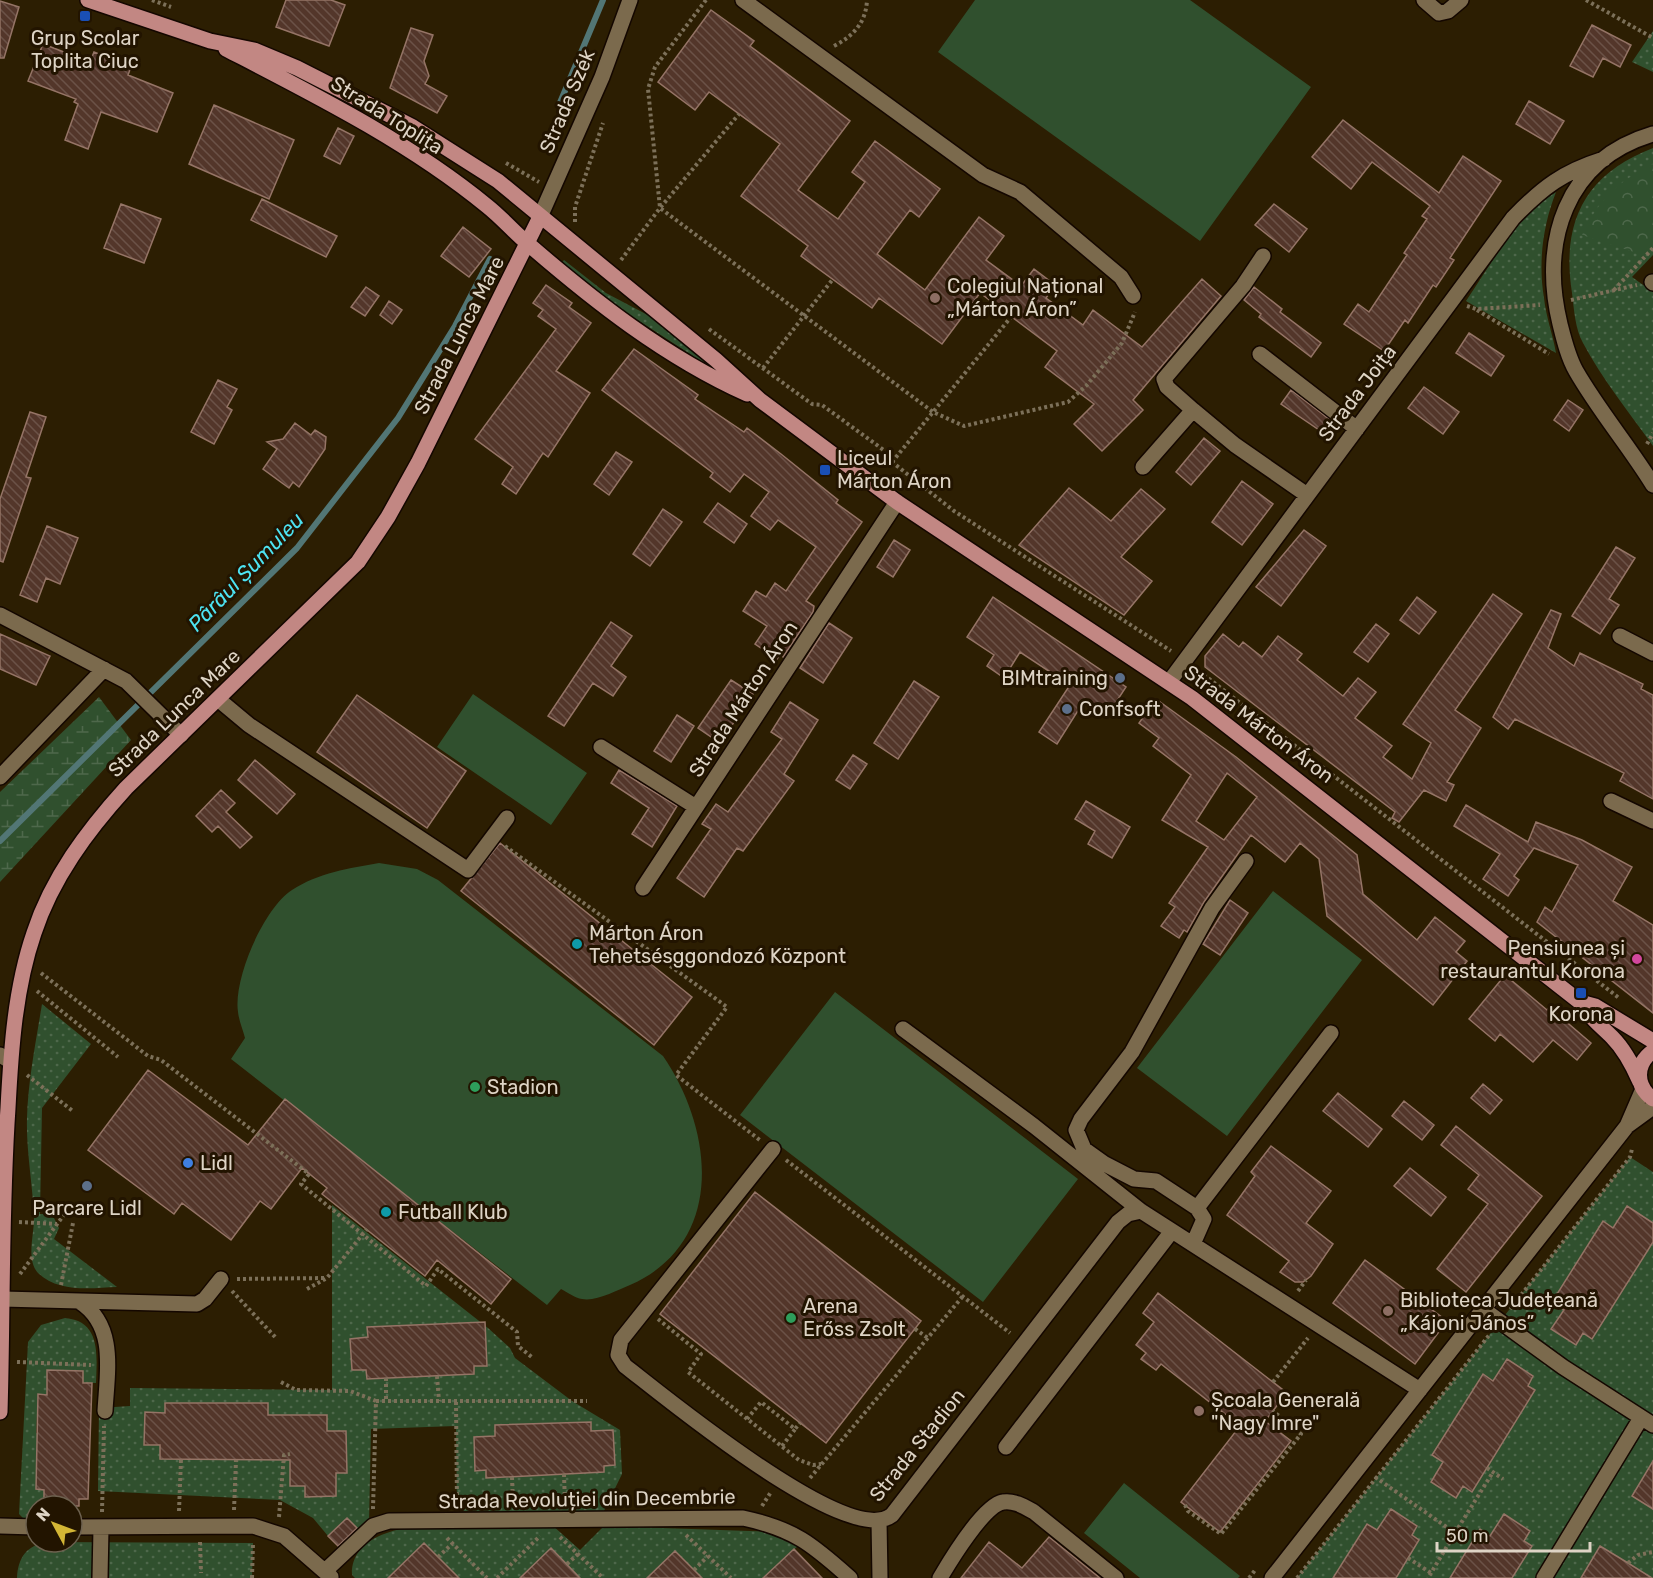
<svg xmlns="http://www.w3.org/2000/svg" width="1653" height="1578" font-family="Rubik,sans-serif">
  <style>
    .grass { fill: url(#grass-dots) }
    .wetland { fill: url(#wetland-marsh) }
    .park { fill: url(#park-crowns) }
    .garden { fill: #30502e }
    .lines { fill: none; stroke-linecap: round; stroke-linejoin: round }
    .stream { stroke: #527675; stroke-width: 6 }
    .building { fill: url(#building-back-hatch); stroke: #957466; stroke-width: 1.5; fill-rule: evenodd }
    .minor-casing { stroke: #140700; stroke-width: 18 }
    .major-casing { stroke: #140700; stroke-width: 18 }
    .path { stroke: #7c7059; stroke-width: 4; stroke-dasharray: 3 3; stroke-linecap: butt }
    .minor { stroke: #7b6a4d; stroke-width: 15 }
    .major { stroke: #c28783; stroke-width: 15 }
    .transit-dot { fill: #1a4fb4; stroke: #221400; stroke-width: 2 }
    .education-dot { fill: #8d6e63; stroke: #221400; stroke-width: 2 }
    .service-dot { fill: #5c6f8a; stroke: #221400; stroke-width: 2 }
    .culture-dot { fill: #0f9aa8; stroke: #221400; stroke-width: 2 }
    .hotel-dot { fill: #d1479c; stroke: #221400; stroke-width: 2 }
    .leisure-dot { fill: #2e9e5b; stroke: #221400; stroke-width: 2 }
    .shop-dot { fill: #3f7fe0; stroke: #221400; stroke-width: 2 }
    .labels { text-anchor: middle; stroke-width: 6; stroke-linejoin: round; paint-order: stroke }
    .poi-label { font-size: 20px; fill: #ded4c5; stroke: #221400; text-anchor: start }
    .street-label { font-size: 20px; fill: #ded4c5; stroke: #221400 }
    .water-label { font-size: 21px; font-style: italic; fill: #4de3f2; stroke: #221400 }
  </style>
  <defs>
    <pattern id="grass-dots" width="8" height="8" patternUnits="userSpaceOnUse" patternTransform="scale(1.5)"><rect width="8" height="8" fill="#30502e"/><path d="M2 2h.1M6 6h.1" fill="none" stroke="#4e684b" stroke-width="1.8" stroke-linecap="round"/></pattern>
    <pattern id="wetland-marsh" width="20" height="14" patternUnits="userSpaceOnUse" patternTransform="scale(1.5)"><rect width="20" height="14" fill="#30502e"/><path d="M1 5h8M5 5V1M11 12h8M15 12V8" fill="none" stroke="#4e684b"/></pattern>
    <pattern id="park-crowns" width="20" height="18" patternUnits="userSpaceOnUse" patternTransform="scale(1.5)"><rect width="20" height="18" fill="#30502e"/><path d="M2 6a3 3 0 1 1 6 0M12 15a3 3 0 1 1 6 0" fill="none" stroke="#4e684b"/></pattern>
    <pattern id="building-back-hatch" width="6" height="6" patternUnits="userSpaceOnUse" patternTransform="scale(1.5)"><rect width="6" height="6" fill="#53362a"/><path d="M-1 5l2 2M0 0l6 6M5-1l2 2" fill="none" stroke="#6b5247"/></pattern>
  </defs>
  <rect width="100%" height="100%" fill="#2c1e02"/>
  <path class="grass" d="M1653,31v41l-21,-10z
    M1653,148v107l-21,22 21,15v154c-24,-34 -51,-67 -70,-103 -8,-14 -9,-34 -11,-50 -11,-71 13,-119 81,-145z
    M1556,192c-13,33 -18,70 -12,106 2,19 9,37 12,55l-90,-52c26,-38 50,-85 90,-109z
    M564,260l42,33 53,28 40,31 20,21 -112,-73 -46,-36z
    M42,1004l49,40 -49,64 -2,106h12l7,14 -5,11 63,48c-26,1 -58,6 -79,-14 -12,-13 -4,-38 -4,-54 -1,-34 -8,-67 -7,-101 1,-37 9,-77 15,-114z
    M1630,1157l23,15v406h-356z
    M332,1205l156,123 22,20 5,10 57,43 48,29 2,44 -19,39 -146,-2 -1,-85 -85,3 -2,95 -10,6 -12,-12 -19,18 -15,-18 -33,-18 -182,-9 1,-83 31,-2v-18l202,2z
    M65,1318c36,3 32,37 31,65h-13v-12l-36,-1v25h-9l-2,38 12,1 -11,17 -1,38 8,1v16h-8v13h-12l-5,-5 9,-172 13,-17z
    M422,1525h130l28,25 24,-24 173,6 22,13 -36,33h-408l-3,-3c-1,-37 42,-46 70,-50z
    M48,1542l205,1 -1,35h-235c1,-21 10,-33 31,-36z"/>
  <path class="wetland" d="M99,697l32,43 -131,142v-90z"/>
  <path class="park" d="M1653,164v78l-10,13 -61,-20c17,-36 35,-53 71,-71z"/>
  <path class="garden" d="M975,0h215l121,87 -111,154 -262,-189z
    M473,694l114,79 -36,52 -114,-78z
    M379,863l38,6 21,11 225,176c51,74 63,187 -33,229 -13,5 -34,17 -48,14 -7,-1 -15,-7 -21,-10l-14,16 -316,-246 14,-21c-2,-8 -6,-17 -7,-26 -5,-33 26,-104 54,-122 26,-17 58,-22 87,-27z
    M1273,891l89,69 -135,176 -90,-68z
    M835,992l243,187 -95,123 -243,-187z
    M1124,1483l116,93 -2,2h-98l-56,-45z"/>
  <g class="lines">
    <path class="stream" d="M559,105l44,-105
      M0,841l297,-293 101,-130 57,-92 35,-67"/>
  </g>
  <path class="building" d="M286,0h45l14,5 -16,41 -53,-19z
    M0,1l19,6 -15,51h-4z
    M711,10l43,31 -4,5 100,75 -52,69 40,29 27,-37 -13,-10 23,-31 65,48 -21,28 -9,-7 -33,44 48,36 54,-73 25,19 -18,24 35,26 13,-17 21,16 -9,13 37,27 10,-15 49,37 60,-68 19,17 -88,104 10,10 -41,41 -28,-27 20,-20 -49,-37 12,-16 -77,-58 -38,51 -63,-46 -7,10 -71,-52 7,-10 -67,-50 39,-52 -71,-52 -14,18 -37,-28z
    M1592,25l39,20 -11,22 -17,-9 -10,19 -23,-11z
    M411,28l22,7 -9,26 5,15 -4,8 22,12 -10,17 -47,-25z
    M43,44l47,18 4,-10 37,15 -3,8 45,18 -16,39 -56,-20 -13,37 -23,-9 13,-36 -4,-2 2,-3 -48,-18z
    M1529,101l35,20 -14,23 -34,-20z
    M214,105l80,35 -25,59 -80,-35z
    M1343,120l96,73 24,-37 38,25 -51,77 4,2 -18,27 -3,-2 -25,38 -3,-3 -21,31 -40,-27 14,-20 11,8 38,-57 -3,-2 23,-34 -5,-3 8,-10 -58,-44 -21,27 -39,-32z
    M338,128l16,8 -14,28 -16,-8z
    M262,199l75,37 -11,21 -75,-37z
    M121,204l40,15 -17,44 -40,-15z
    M1274,204l33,25 -18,23 -34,-27z
    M463,227l28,22 -22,28 -28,-21z
    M546,285l26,18 -3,4 22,16 -35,48 34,22 -42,64 -5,-4 -27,41 -14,-10 11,-17 -38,-28 81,-110 -18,-13 5,-6 -10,-7z
    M366,287l13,9 -14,20 -14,-9z
    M1254,287l28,22 -2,3 41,31 -10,14 -52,-40 2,-3 -17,-14z
    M389,301l13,9 -10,14 -12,-9z
    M1469,333l35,23 -13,20 -35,-23z
    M634,349l64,46 -3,4 49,33 3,-4 34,26 57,46 -2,3 26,19 -56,79 8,5 -1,6 -30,45 -3,-2 -3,4 -22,-15 12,-18 -24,-15 13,-20 10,6 9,-14 11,8 30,-44 -38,-27 -8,10 -19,-14 18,-24 -25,-18 -14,18 -20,-15 3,-4 -111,-83z
    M218,380l19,9 -10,18 5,3 -18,34 -23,-12z
    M1424,387l35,25 -16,22 -35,-26z
    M1291,390l42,32 -8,12 -44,-30z
    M1568,400l15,10 -14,21 -15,-11z
    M30,412l16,5 -20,60 5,1 -28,84 -3,-1v-62z
    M295,423l16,12 4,-5 11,7 -1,12 -26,38 -6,-5 -4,6 -26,-19 14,-20 -10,-7 16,-3z
    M1204,438l16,13 -29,34 -15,-13z
    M616,452l16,10 -23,33 -15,-11z
    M1242,481l31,23 -31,41 -30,-23z
    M1069,488l42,33 30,-32 24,20 -44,48 31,24 -28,34 -105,-70z
    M718,503l29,21 -13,19 -30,-21z
    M663,509l19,13 -32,44 -17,-12z
    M47,526l31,12 -18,46 -14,-6 -9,24 -17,-7z
    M1304,530l22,16 -45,60 -25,-19z
    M894,540l16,10 -17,27 -16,-10z
    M1616,547l19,11 -26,41 10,6 -19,29 -28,-18z
    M1493,594l29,20 -67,96 26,18 -34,54 7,3 -8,16 -22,-11 -25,32 -7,-4 3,-6 -190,-145v-11l18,-22 16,13 4,-5 19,15 16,-21 24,18 -5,6 46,36 15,-18 18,14 -21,26 37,28 -9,11 29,22 19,-36 -28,-19z
    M993,597l133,90 -19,29 -23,-15 -27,43 -18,-12 31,-47 -50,-33 -16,26 -17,-12 7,-11 -27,-18z
    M1417,597l19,15 -17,22 -19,-14z
    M1551,610l10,4 -13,34 26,18 6,-13 63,31 -2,5 12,6v104l-33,-18 4,-8 -109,-54 -7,10 -15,-12z
    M611,622l21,14 -21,30 15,11 -13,19 -20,-13 -29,43 -16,-10z
    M829,623l23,15 -29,45 -23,-15z
    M1376,624l13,10 -21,28 -14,-10z
    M0,634l50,22 -14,29 -36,-16z
    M731,680l22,14 -33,49 -22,-15z
    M914,681l25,16 -41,62 -24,-16z
    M357,695l109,76 -39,57 -110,-76z
    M1156,699l80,58 121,98 6,39 54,46 18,-23 30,24 -9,11 11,9 -34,44 -106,-89 -8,-57 -19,-16 -15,19 -34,-27 -47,67 -17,30 -3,-2 -5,8 -18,-12 14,-19 -6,-4 39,-56 -46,-27 29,-45 -38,-29 6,-8 -20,-15zM1227,773l30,24 -33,43 -28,-19z
    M790,702l28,18 -34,54 10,7 -51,70 -6,-3 -33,49 -27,-19 34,-49 -9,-5 14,-20 12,8 54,-73 -11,-7z
    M677,715l17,11 -23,36 -17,-11z
    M853,755l14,9 -17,25 -14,-9z
    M255,760l40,34 -18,20 -39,-34z
    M619,770l58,36 -25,41 -20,-13 17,-26 -38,-25z
    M221,790l14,13 -9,9 26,25 -12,11 -22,-22 -6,6 -16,-16z
    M1086,801l44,26 -18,31 -24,-14 7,-13 -20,-12z
    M1466,805l62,37 8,-20 46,18 50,27 -19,34 40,24v88l-116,-91 8,-15 7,5 26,-47 -44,-17 -20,28 5,4 -11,16 -25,-17 17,-25 -46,-28z
    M500,843l192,154 -38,48 -193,-154z
    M1230,900l18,13 -28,42 -17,-11z
    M1505,975l42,35 2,-3 42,36 -14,17 -24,-20 -20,22 -33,-28 -5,7 -26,-22z
    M148,1070l100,75 37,-46 226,180 -20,25 -54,-44 -12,16 -103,-82 5,-6 -25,-20 -31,41 -11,-8 -29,39 -49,-37 -8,11 -86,-64z
    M1483,1084l19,16 -12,14 -19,-16z
    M1338,1093l44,36 -14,18 -45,-36z
    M1404,1101l30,24 -12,15 -30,-24z
    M1456,1126l86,70 -76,96 -29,-23 51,-65 -20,-15 11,-14 -38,-30z
    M1271,1146l60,45 -25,32 27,21 -22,32 -8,6h-8l-15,-10 9,-11 -62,-46 28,-39 -4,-4z
    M1410,1168l36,29 -15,19 -37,-30z
    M755,1192l166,129 -95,122 -166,-129z
    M1627,1206l26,17v19l-61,97 -9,-6 -7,12 -25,-16 13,-19 -12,-8 51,-81 10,7z
    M1365,1260l82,61 -32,43 -82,-61z
    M1158,1293l129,100 -22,28 26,20 -71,91 -39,-30 59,-76 -79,-62 -5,6 -15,-11 5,-6 -10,-8 18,-23 -11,-9z
    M485,1322l2,44h-13v8l-107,5 -1,-9h-14l-2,-31 18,-2 -1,-10z
    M1507,1359l26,17 -5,10 7,4 -63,102 -9,-6 -7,12 -25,-16 12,-20 -11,-7 51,-81 10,7z
    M47,1370l36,1v12h9l-4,116h-9v7h-35v-16l-8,-1 2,-95 9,1z
    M165,1403h103v12h59v16h19l1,42h-11v23l-31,1v-11h-15v-26l-130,-1v-14h-16l1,-33 20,1z
    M591,1422v9l22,-1 2,35 -11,1v6l-118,6v-8l-11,1 -1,-34 21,-1v-11z
    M1653,1461v48l-21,-13z
    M1391,1509l26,17 -5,9 7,5 -23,38h-63l34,-54 10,6z
    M1504,1514l26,17 -6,10 8,5 -20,32h-62l30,-49 10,7z
    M347,1518l10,10 -19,18 -10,-10z
    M1049,1537l51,41h-139l28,-36 33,26z
    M424,1543l35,35h-71z
    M1600,1546l28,17 24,15h-71z
    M551,1548l29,30h-60z
    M794,1549l28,29h-59z
    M675,1551l27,27h-55z"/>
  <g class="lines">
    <g class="minor-casing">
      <path id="minor" d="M743,0l240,175 37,17 101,85 12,19
        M1424,0l15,13 9,-2 13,-11
        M1653,134c-88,26 -113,108 -93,190 4,16 8,33 16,47 23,40 53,75 77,114
        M540,217l62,-140 28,-77
        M1652,282l1,1
        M1260,354l97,75
        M1193,410l42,35 72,50
        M1143,467l50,-57 -26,-23 -3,-8 79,-93 20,-30
        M0,615l126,66 55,54
        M1620,636l33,17
        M1169,682l344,-464c30,-31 50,-46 91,-59
        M219,700l30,25 219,145 39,-52
        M601,747l95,60
        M0,777l104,-108
        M1611,801l42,20
        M643,888l254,-386
        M903,1029l131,97 107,85 279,179
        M0,1055l10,6
        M1627,1126l26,-19
        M773,1149l-152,191 -3,15 7,11c39,30 223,183 267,149l226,-293 10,-8 13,-3
        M1197,1208l134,-175
        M1193,1244l11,-25 -7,-11 -41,-27 -22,-2 -29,-15 -21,-15 -8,-19 5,-11 51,-67 80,-144 34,-47
        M2,1299l195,5 8,-5 16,-20
        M80,1302c37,24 27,71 25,109
        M1483,1309l80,58 90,58
        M1006,1447l166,-216
        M879,1521l1,57
        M0,1526l36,1
        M72,1527l181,-1 31,10 47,41
        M325,1571l48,-45 16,-5 354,-3c51,11 69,26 107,60
        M100,1578l1,-50
        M940,1578c10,-17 44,-73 63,-76 11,-2 22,5 31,10l82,66
        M1272,1578l355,-452 16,-37
        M1544,1578l97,-160"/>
    </g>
    <g class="major-casing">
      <path id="major" d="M88,0l122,41 44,9 43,18 116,59 85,54 218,179 44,40 137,102 295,196 388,304c9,15 20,23 32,35 13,13 21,29 28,45
        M226,49c89,46 183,93 261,157 14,11 26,25 40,37 67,58 138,114 220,151
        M1580,1002l15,4 58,35
        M1653,1051c-18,13 -18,35 0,48
        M0,1412c3,-101 1,-203 8,-304 3,-58 7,-120 26,-175 18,-55 53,-102 92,-145l232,-226 30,-45 30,-54 122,-246"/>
    </g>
    <path class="path" d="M152,0l19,7
      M706,0l-51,67 -7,22 12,119 273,204 31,14 104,-24 18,-16 36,-43 13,-31
      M1586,0l67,38
      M834,46c19,-10 32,-23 33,-46
      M506,163l33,19
      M575,222v-15l28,-84
      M621,260l39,-52 79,-94
      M1614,290l39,-42
      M1571,300l66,-15
      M1467,306l9,3 64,-4
      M1477,310l72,44
      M709,329l103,75 10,1 63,46 7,11 62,49 217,140
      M763,368l70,-89
      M1647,444l6,-11
      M892,462l119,-145
      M1199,671l420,327
      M505,846l222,161 -51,68 85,66
      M41,973l107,83 13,4 148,114 -8,10 125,102 12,-17 79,63 1,14 15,12
      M37,991l81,66
      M27,1075l47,37
      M786,1160l224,173
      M19,1222l38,2
      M20,1274l52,-70
      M237,1279l90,-1
      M61,1285l12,-62
      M307,1289l20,-11 40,-49
      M232,1291l45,48
      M1298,1291l8,-11
      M1510,1309l120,-152 2,-8
      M658,1319l43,35 -13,18 111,88 14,5 8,-1
      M915,1329l14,10
      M17,1362l74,3
      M437,1376l2,25
      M386,1378v23
      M281,1382l15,8 54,1 26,10 -3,108
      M1273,1382l35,-44
      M376,1401h211
      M456,1402l1,101
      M747,1419l14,-17 34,27 5,-6
      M782,1446l14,-18
      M1487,1468l16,11
      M564,1474l1,30
      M512,1477l1,26
      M1375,1477l80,56 -27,45
      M810,1478l153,-182
      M1185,1505l3,6 33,23 80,-100 -28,-23
      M762,1506l9,-14
      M234,1510l2,-50
      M179,1511l2,-52
      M102,1512l2,-86
      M279,1517l5,-62 6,-1
      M1455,1533l38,-61
      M686,1535l45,43
      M560,1537l43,41
      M447,1538l40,40
      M200,1542l1,31
      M438,1557l14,-13
      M1408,1558l23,15
      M1628,1563l10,-8 15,-3
      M567,1564l11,-10
      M694,1570l14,-14
      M252,1578l1,-35
      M497,1578l43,-42
      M1249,1578l7,-9
      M1297,1578l193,-244"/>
    <use href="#minor" class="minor"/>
    <use href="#major" class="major"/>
  </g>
  <g class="transit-dot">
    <rect x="79" y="10" width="12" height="12" rx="3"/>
    <rect x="819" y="464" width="12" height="12" rx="3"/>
    <rect x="1575" y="987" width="12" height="12" rx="3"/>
  </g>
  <g class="education-dot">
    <circle cx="935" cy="298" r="6"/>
    <circle cx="1388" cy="1311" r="6"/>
    <circle cx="1199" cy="1411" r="6"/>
  </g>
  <g class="service-dot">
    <circle cx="1120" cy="678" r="6"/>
    <circle cx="1067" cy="709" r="6"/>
    <circle cx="87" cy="1186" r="6"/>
  </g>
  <g class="culture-dot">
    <circle cx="577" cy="944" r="6"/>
    <circle cx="386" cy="1212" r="6"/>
  </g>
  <circle class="hotel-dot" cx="1637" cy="959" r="6"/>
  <g class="leisure-dot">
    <circle cx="475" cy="1087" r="6"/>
    <circle cx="791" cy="1318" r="6"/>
  </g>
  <circle class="shop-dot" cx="188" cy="1163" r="6"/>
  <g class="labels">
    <g class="poi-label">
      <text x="85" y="45" text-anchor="middle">Grup Scolar<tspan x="85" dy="23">Toplita Ciuc</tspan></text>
      <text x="947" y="293">Colegiul Național<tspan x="947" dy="23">„Márton Áron”</tspan></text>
      <text x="837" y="465">Liceul<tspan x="837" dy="23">Márton Áron</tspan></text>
      <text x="1108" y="685" text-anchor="end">BIMtraining</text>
      <text x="1079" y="716">Confsoft</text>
      <text x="589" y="940">Márton Áron<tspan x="589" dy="23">Tehetsésggondozó Központ</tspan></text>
      <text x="1625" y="955" text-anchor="end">Pensiunea și<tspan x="1625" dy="23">restaurantul Korona</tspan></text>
      <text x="1581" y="1021" text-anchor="middle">Korona</text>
      <text x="487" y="1094">Stadion</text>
      <text x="200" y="1170">Lidl</text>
      <text x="87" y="1215" text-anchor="middle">Parcare Lidl</text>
      <text x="398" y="1219">Futball Klub</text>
      <text x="1400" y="1307">Biblioteca Județeană<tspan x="1400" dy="23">„Kájoni János”</tspan></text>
      <text x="803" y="1313">Arena<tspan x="803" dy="23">Erőss Zsolt</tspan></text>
      <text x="1211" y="1407">Școala Generală<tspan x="1211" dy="23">"Nagy Imre"</tspan></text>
    </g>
    <g class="street-label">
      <text transform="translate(567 101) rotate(-67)" y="7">Strada Szék</text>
      <text transform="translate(387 115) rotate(32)" y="7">Strada Toplița</text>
      <text transform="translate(459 335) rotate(-63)" y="7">Strada Lunca Mare</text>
      <text transform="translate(1357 393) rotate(-53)" y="7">Strada Joița</text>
      <text transform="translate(743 699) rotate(-57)" y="7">Strada Márton Áron</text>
      <text transform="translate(174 713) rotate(-44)" y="7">Strada Lunca Mare</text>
      <text transform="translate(1259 724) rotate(37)" y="7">Strada Márton Áron</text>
      <text transform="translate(917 1445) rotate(-51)" y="7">Strada Stadion</text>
      <text transform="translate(587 1499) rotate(-1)" y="7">Strada Revoluției din Decembrie</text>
    </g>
    <g class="water-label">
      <text transform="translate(246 572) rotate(-46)" y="7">Pârâul Șumuleu</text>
    </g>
  </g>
  <g transform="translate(54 1524) rotate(311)"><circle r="28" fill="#221400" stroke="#6d614f" stroke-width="1.5"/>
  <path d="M0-4.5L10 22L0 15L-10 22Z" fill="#d3b635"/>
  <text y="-9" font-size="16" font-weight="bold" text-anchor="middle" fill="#ded4c5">N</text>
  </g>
  <path d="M1437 1542v9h153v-9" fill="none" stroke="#ded4c5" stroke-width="3"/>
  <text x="1446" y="1542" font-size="18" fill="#ded4c5" stroke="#221400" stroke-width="4.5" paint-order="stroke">50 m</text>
</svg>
